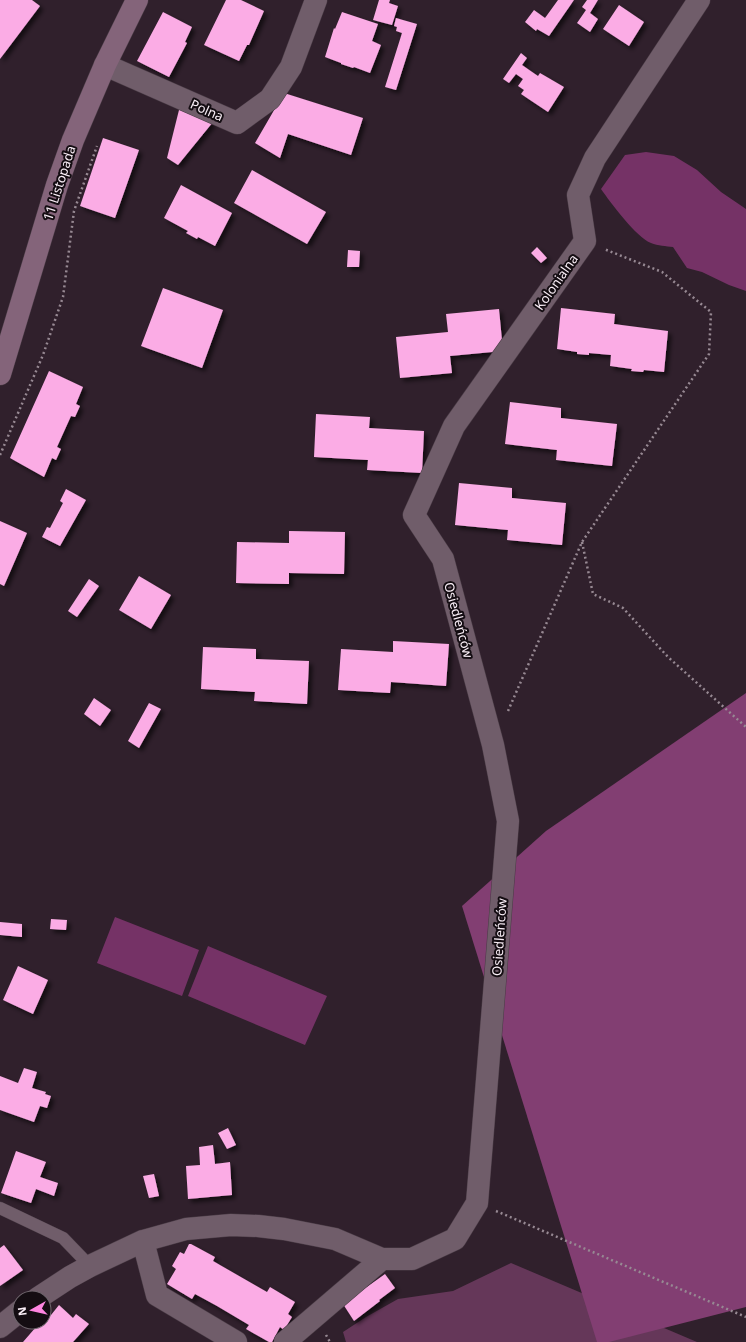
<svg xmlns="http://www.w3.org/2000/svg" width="746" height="1342" font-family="'Noto Sans',sans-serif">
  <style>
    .green { fill: #653759 }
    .forest { fill: #823e72 }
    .water { fill: #753266 }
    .building { fill: #fbace5; filter: url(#shadow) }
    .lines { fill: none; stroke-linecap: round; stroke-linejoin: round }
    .service-casing { stroke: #4a3c46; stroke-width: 13 }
    .minor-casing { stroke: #4a3c46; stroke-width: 23 }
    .secondary-casing { stroke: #4a3c46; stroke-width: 23 }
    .path { stroke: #978993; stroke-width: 2.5; stroke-dasharray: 2 3; stroke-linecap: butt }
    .service { stroke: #705d6a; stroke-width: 12 }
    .minor { stroke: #705d6a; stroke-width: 22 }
    .secondary { stroke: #84647a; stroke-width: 22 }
    .labels { text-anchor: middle; stroke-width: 4; stroke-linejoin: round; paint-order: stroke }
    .street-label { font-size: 13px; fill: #faeff7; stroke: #140d12 }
  </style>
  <defs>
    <filter id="shadow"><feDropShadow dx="3.5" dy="3.5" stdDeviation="2" flood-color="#0009"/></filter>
  </defs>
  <rect width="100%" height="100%" fill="#30202c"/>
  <path class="green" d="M511,1263l186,79h-351l-3,-10 23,-15 32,-18 55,-8z"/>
  <path class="forest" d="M746,693v614l-137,35h-12l-135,-436 84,-75z"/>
  <path class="water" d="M646,152l28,4 23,14 24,22 25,17v82l-17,-6 -27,-13 -15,-4 -14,-21c-7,-1 -15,-1 -22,-4 -14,-5 -41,-41 -50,-54l24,-34z
    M115,917l84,33 -17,46 -85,-33z
    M208,946l119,50 -22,49 -117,-49z"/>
  <path class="building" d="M0,0h32l8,6 -40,53z
    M226,0h15l23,11 -15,34h-2l-8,16 -35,-16z
    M379,0h11l-1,3 9,3 -6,19 -19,-5z
    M558,0h16l-25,36 -12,-7 -1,2 -11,-9 9,-12 11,8z
    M587,0h11l-8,13 8,6 -8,13 -13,-9 9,-13 -4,-3z
    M619,5l25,17 -15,24 -26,-17z
    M163,12l29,15 -7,15 2,1 -18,34 -32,-16z
    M342,12l36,12 -6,17 9,4 -11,28 -16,-6 -1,1 -12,-4v-1l-16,-6 9,-29 1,1z
    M396,18l21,6 -21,66 -11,-3 17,-54 -6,-2 1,-4 -3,-1z
    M521,53l6,5 -5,7 16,11 2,-3 24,14 -16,25 -27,-18 3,-4 -6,-4 5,-7 -7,-5 -7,9 -6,-4z
    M284,93l79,25 -12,37 -63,-21 -8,24 -25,-15z
    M180,106l33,16 -35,43 -11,-7z
    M103,138l36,12 -24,68 -35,-12z
    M252,170l74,42 -19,32 -73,-41z
    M181,185l51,28 -17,33 -17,-9 -1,2 -11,-6 2,-2 -24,-13z
    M537,247l10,11 -6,5 -10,-10z
    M348,250l12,1 -1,16h-12z
    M163,288l60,22 -21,58 -61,-22z
    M561,308l54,6 -1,10 54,7 -4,41 -20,-2 -1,2 -12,-1 1,-2 -22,-3 1,-11 -22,-2v2l-12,-1v-2l-20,-3z
    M499,309l4,42 -53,5 2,17 -52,5 -4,-41 52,-5 -2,-18z
    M49,371l34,16 -7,17 4,2 -5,11 -4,-1 -14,31 4,2 -5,11 -4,-2 -8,19 -34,-19z
    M510,402l51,6v10l56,6 -5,42 -56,-6 1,-10 -52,-6z
    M316,414l54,3 -1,11 55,3 -2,42 -55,-3 1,-10 -54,-3z
    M459,483l53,5v10l54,5 -4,42 -55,-5 1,-10 -53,-5z
    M66,489l20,11 -26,46 -18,-9 5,-10 3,1 13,-25 -3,-2z
    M0,521l27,12 -23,53 -4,-2z
    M289,531l56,1 -1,42 -55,-1v11l-53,-1 1,-41 52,1z
    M139,576l32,19 -20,34 -32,-19z
    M89,579l10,7 -22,31 -9,-6z
    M393,641l56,3 -3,42 -55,-4 -1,11 -52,-3 3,-41 52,3z
    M203,647l53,2v10l53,2 -2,43 -53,-3 1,-9 -54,-3z
    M94,698l17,12 -11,16 -16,-12z
    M149,703l12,6 -22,39 -11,-7z
    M51,919l16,1 -1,10 -16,-1z
    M0,922l22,2v13l-22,-2z
    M18,966l30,14 -15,34 -30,-14z
    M24,1068l13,4 -5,16 14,4 -1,2 6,2 -4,12 -7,-2 -6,16 -34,-12v-34l18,7z
    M228,1128l8,17 -9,4 -9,-16z
    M213,1145l2,19 15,-2 2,33 -44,4 -2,-33 14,-1 -1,-18z
    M16,1151l30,11 -6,15 18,6 -4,13 -18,-7 -5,14 -30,-10z
    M154,1174l5,22 -10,2 -6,-22z
    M189,1244h2l24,13 -2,4 54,31 3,-5 25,15 -7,12 4,3 -8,13 -4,-3 -8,15h-3l-23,-13 3,-4 -32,-19 -22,-12 -3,5 -25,-15 9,-15 -4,-3 8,-14 4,2z
    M4,1245l19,25 -23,16v-38z
    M385,1274l10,14 -16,12 1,1 -26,20 -11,-17z
    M59,1305l14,13 3,-4 13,10 -16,18h-50l13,-15h1l5,-5h2v-3l5,-5 2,1z"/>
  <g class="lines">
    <g class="service-casing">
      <path id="service" d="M0,1208l63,30 27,28"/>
    </g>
    <g class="minor-casing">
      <path id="minor" d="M105,65l132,58 33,-24 21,-32 25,-67
        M143,1241l14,54 79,47
        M38,1298l32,-21 20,-11 53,-25 43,-12 45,-4 27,1 26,3 51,10 47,20h30l43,-20 22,-36 31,-382 -15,-76 -50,-186 -29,-44 40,-89 131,-185 -7,-46 17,-37 104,-158
        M0,1327l20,-16
        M285,1342l97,-83"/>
    </g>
    <g class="secondary-casing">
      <path id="secondary" d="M0,374l57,-189 16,-45 32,-75 32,-65"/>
    </g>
    <path class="path" d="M0,455l43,-100 20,-58 11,-86 23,-65
      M582,542l11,52 30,14 45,49 78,70
      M508,711l74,-169 127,-188 2,-42 -49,-40 -58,-23
      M496,1211l250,106
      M326,1335l4,7"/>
    <use href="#service" class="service"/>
    <use href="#minor" class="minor"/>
    <use href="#secondary" class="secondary"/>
  </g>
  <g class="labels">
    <g class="street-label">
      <text transform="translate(207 110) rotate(24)" y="5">Polna</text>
      <text transform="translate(59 183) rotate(-72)" y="5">11 Listopada</text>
      <text transform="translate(556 282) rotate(-55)" y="5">Kolonialna</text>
      <text transform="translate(459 620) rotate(75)" y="5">Osiedleńców</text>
      <text transform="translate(499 937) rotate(-86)" y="5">Osiedleńców</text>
    </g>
  </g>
  <g transform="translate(32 1310) rotate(262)"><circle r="19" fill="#140d12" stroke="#70676e"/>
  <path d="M0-3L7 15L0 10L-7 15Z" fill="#fe85e0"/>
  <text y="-6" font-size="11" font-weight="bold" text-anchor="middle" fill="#faeff7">N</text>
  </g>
</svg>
